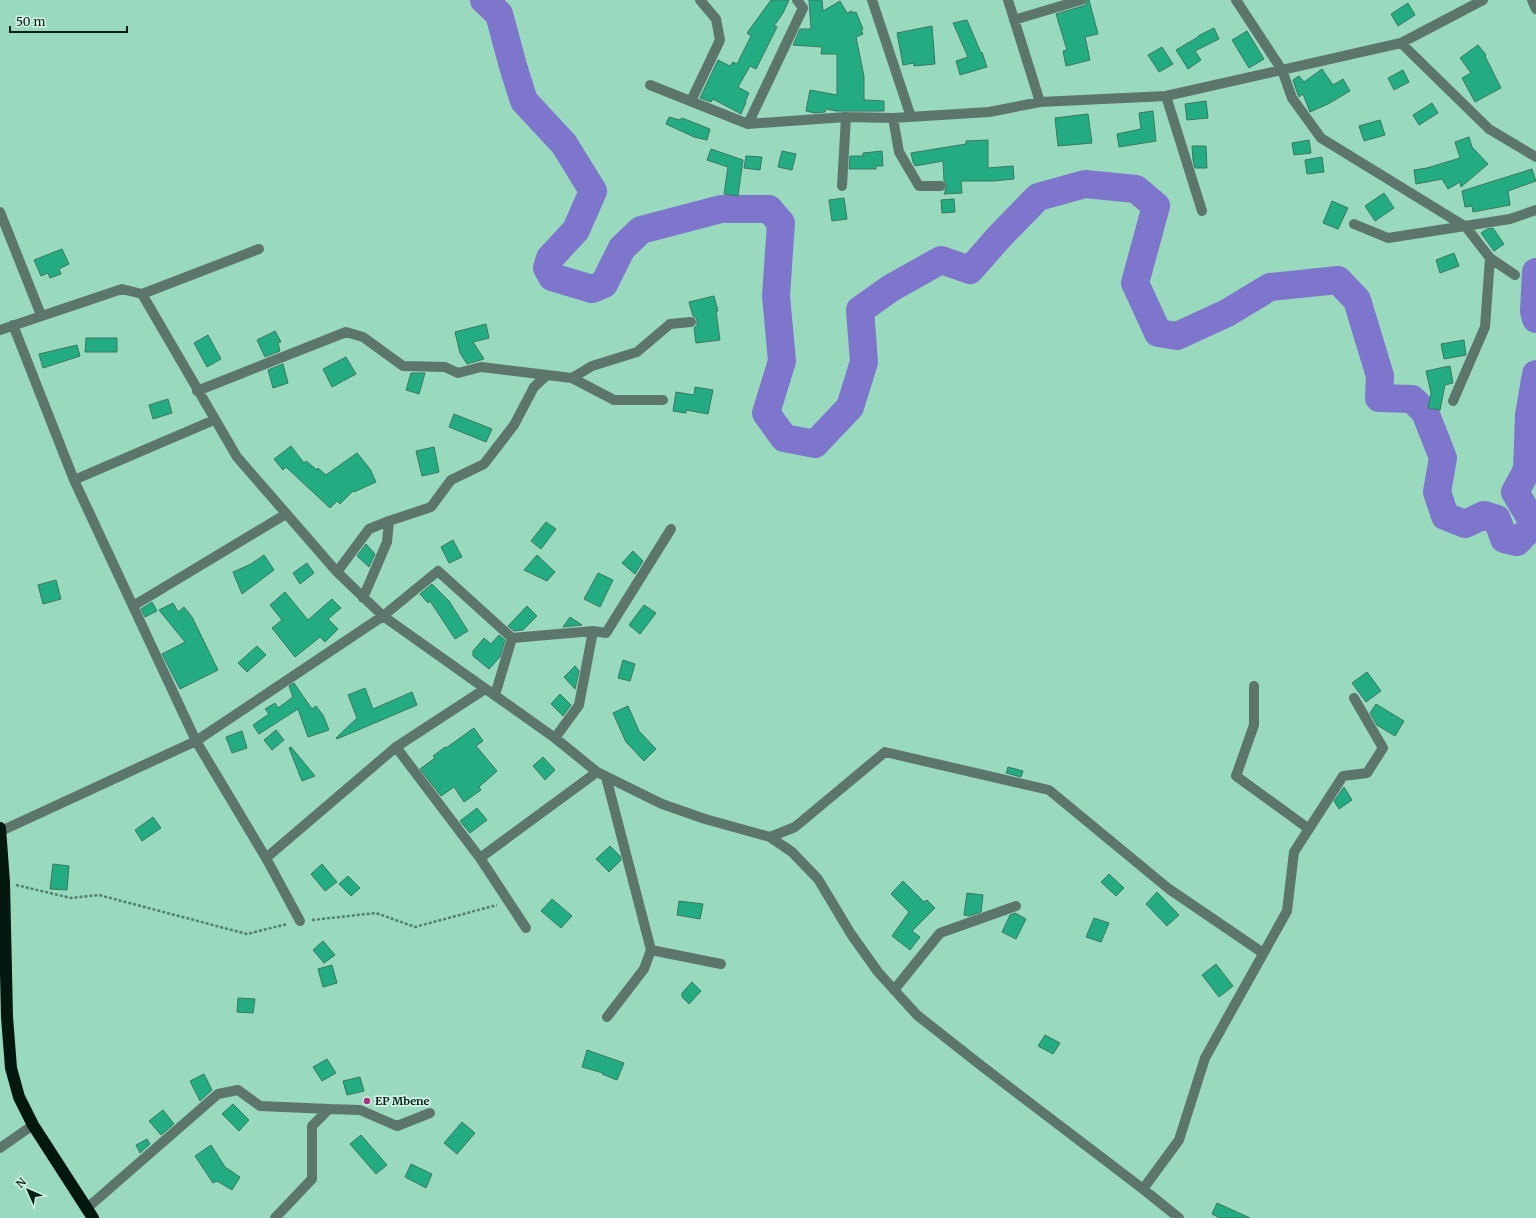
<svg xmlns="http://www.w3.org/2000/svg" width="1536" height="1218" font-family="Merriweather,serif">
  <style>
    .lines { fill: none; stroke-linecap: round; stroke-linejoin: round }
    .river { stroke: #7e75cc; stroke-width: 28 }
    .building { fill: #23ac82; stroke: #397860 }
    .path { stroke: #52806d; stroke-width: 2.5; stroke-dasharray: 3 2; stroke-linecap: butt }
    .minor { stroke: #5d766b; stroke-width: 10 }
    .highway { stroke: #051810; stroke-width: 12 }
    .poi-dot { fill: #af3180; stroke: #d3f2e4; stroke-width: 1.5 }
    .labels { text-anchor: middle; stroke-width: 3.5; stroke-linejoin: round; paint-order: stroke }
    .poi-label { font-size: 11px; font-weight: bold; fill: #062017; stroke: #d3f2e4; text-anchor: start }
  </style>
  <rect width="100%" height="100%" fill="#99d9be"/>
  <g class="lines">
    <path class="river" d="M484,0l15,14 14,52 11,35 40,43 29,47 -17,39 -26,28 -3,10 5,9 40,12 12,-5 18,-36 19,-18 80,-21h48l12,14 -5,73 6,65 -16,52 18,25 31,6 35,-37 14,-45 -4,-52 31,-22 50,-28 29,10 30,-34 38,-39 47,-13 51,5 20,17 -21,77 23,50 19,3 50,-23 43,-26 68,-7 19,20 23,76 -1,22 33,1 13,13 18,46 -6,34 8,24 20,8 19,-9 13,4 7,20 13,3 17,-18 -19,-32 12,-22 2,-55 7,-41
      M1536,272l-2,39 2,8"/>
  </g>
  <path class="building" d="M771,0h18l-6,13 -9,13 3,1 -21,42 -6,-3 -12,21 11,6 -4,9h1l-5,12 -28,-15 -2,3 -11,-4 18,-38 12,6 3,-4 4,2 14,-28 -4,-3z
    M809,0h13l1,11 17,-10 7,12 5,-2 1,2 3,-1 7,17 -2,1 2,4 -7,3 8,39v24l20,1v10h-48l-10,-2 -1,3 -10,1 -9,-2 4,-21 27,5v-41h-16l1,-7 -29,-2 7,-16h11z
    M1087,0h2l9,34 -13,3 5,23 -24,6 -3,-15 4,-1 -11,-36 27,-8 3,-2z
    M1408,3l7,12 -17,11 -7,-12z
    M967,20l14,33 1,-1 5,15 -27,8 -4,-14 12,-4 -15,-34z
    M932,26l3,38 -21,2v-3l-11,2 -6,-32z
    M1214,28l5,11 -24,12 6,9 -13,9 -12,-19 22,-13v-1z
    M1247,31l17,28 -15,9 -17,-28z
    M1478,45l8,10 -1,1 16,32 -26,14 -13,-24 9,-5 -11,-15z
    M1162,47l11,17 -14,8 -11,-17z
    M1322,69l11,16 10,-6 7,12 -22,13 -18,8 -7,-18 -4,3 -1,-2 -5,-15 6,-4 5,6z
    M1403,70l6,12 -15,8 -6,-12z
    M1206,101l2,17 -21,2 -2,-16z
    M1432,103l6,10 -19,12 -6,-10z
    M1153,111l3,30 -37,6 -2,-13 24,-5 -2,-16z
    M1088,114l4,29 -34,3 -3,-28z
    M669,117l11,3 2,-2 28,11 -3,11 -13,-3 -28,-13z
    M1380,120l5,15 -21,6 -5,-15z
    M1469,137l3,10 16,17 -27,23 -1,-5 -12,7 -6,-10 -26,5 -2,-14 13,-2 33,-10 -5,-16z
    M988,140v28l25,-2 1,13 -21,2h-32l1,12 -18,1 3,-8 -3,-6 -1,-19 -28,5 -2,-4 -2,-9 55,-9v-3z
    M1309,140l2,13 -17,2 -2,-12z
    M1192,146h14l1,22h-12l-2,-8z
    M711,149l32,11 -5,36 -14,-2 4,-27 -21,-7z
    M782,151l14,3 -4,16 -14,-3z
    M882,151l1,15h-7v3h-27l1,-13h13v-3z
    M746,156l16,1 -2,13 -16,-2z
    M1322,157l2,15 -17,2 -2,-14z
    M1532,169l4,12 -28,10 2,14 -37,7 -1,-6 -7,1 -3,-16z
    M1384,193l10,15 -19,13 -10,-15z
    M844,198l3,21 -15,2 -3,-21z
    M954,199l1,13 -13,1 -1,-13z
    M1332,201l16,7 -10,21 -15,-6z
    M1493,228l11,16 -10,7 -13,-18 6,-4z
    M62,249l7,15 -10,5 2,5 -11,4 -2,-5 -7,3 -7,-16z
    M1454,253l5,13 -19,7 -4,-13z
    M714,296l4,15h-2l4,29 -24,3 -2,-15 3,-3v-4l-1,-3 -3,-2 -4,-14z
    M486,324l3,14 -16,4 11,17 -17,5 -7,-11 -5,-21z
    M275,331l6,11 -3,1 2,8 -15,6 -8,-17z
    M208,335l13,24 -14,8 -13,-24z
    M86,338h31v14h-32z
    M1464,340l2,15 -22,4 -3,-15z
    M77,345l3,11 -37,12 -4,-14z
    M346,357l10,17 -24,13 -9,-18z
    M283,364l5,19 -15,5 -5,-18z
    M1450,366l3,17 -8,2 -5,25 -12,-2 3,-15 -5,-22z
    M411,373h14l-6,21 -13,-4z
    M695,387l18,3 -5,24 -22,-4v3l-13,-2 3,-19 18,3z
    M168,399l4,14 -19,6 -4,-14z
    M454,414l38,15 -6,13 -37,-15z
    M291,446l13,17 2,-2 11,9 1,-2 8,7 31,-22 13,16 6,13 -22,10 -1,-1 -13,13 -3,-3 -7,7 -44,-41 -3,3 -9,-11z
    M434,447l5,25 -17,4 -6,-25z
    M546,522l10,7 -15,20 -10,-8z
    M453,540l9,17 -13,6 -8,-16z
    M366,544l9,10 -6,13 -12,-11z
    M633,551l10,10 -8,13 -13,-11z
    M264,555l10,15 -32,24 -9,-22 18,-8z
    M537,555l18,17 -8,9 -23,-11z
    M307,563l7,10 -14,11 -7,-11z
    M598,573l15,7 -13,27 -16,-8z
    M56,580l5,19 -18,5 -5,-19z
    M432,584l17,17 19,30 -13,8 -25,-38 -2,2 -8,-9z
    M285,592l23,28 24,-21 9,9 -13,11 10,10 -13,13 -5,-5 -25,20 -23,-29 10,-8 -12,-15z
    M152,602l5,9 -12,6 -4,-8z
    M173,603l5,9 6,-5 8,10 26,53 -38,19 -18,-35 23,-12 -26,-32z
    M644,605l12,8 -16,21 -11,-9z
    M527,606l10,10 -14,14 -9,1 -6,-5z
    M570,617l12,8 -19,2z
    M499,635l6,5 -5,17 -11,12 -16,-13v-5l11,-13 7,6z
    M257,646l9,9 -19,17 -9,-9z
    M623,660l12,4 -5,17 -12,-3z
    M575,666l4,5 -4,18 -11,-12z
    M1367,672l14,19 -15,11 -14,-19z
    M294,683l18,26 4,-3 7,9 6,15 -21,7 -10,-28 -39,25 -6,-9 16,-11 -4,-5 10,-6 3,5 15,-11 -4,-11z
    M365,688l8,21 39,-17 5,13 -80,34 -1,-1 21,-20 -9,-23z
    M560,694l11,11 -8,11 -12,-12z
    M1376,704l28,17 -9,15 -18,-11 -7,-12z
    M628,706l11,25 17,18 -12,12 -18,-19 -13,-29z
    M474,728l9,13 -7,5 21,25 -18,16 2,3 -17,12 -10,-15 -13,9 -21,-27 15,-11 -2,-2 12,-9 1,1z
    M276,730l8,10 -12,10 -8,-10z
    M242,731l5,17 -15,5 -6,-16z
    M291,747l24,29 -13,5 -13,-33z
    M543,757l12,13 -10,10 -12,-14z
    M1008,767l15,4 -2,6 -15,-4z
    M1344,787l8,13 -13,9 -5,-8z
    M477,808l10,12 -17,13 -10,-12z
    M153,817l8,11 -19,13 -7,-11z
    M610,846l10,10 1,4 -12,12 -13,-13z
    M53,864l16,2 -2,24 -17,-1z
    M322,864l15,18 -12,9 -14,-17z
    M1109,874l15,14 -8,8 -15,-14z
    M348,876l12,12 -9,8 -12,-12z
    M903,881l21,21 3,-2 8,8 -23,23 8,6 -10,13 -18,-14 17,-24 -18,-18z
    M1157,892l22,23 -12,11 -21,-22z
    M967,893l16,2 -2,17 -12,4 -5,-1z
    M552,899l20,17 -11,12 -20,-17z
    M679,901l24,3 -3,15 -23,-4z
    M1015,913l11,6 -10,20 -14,-7 8,-17z
    M1094,918l15,5 -8,19 -15,-5z
    M323,941l12,14 -11,8 -11,-13z
    M1216,964l17,22 -14,11 -17,-22z
    M332,965l5,18 -14,4 -5,-18z
    M692,982l9,9 -12,13 -7,-7v-4z
    M238,998l17,1 -2,14 -16,-1z
    M1045,1035l15,8 -7,11 -15,-8z
    M587,1050l37,13 -7,17 -15,-6 1,-1 -21,-6z
    M327,1059l9,14 -14,8 -9,-14z
    M204,1074l8,16 -12,11 -10,-20z
    M360,1077l4,14 -17,4 -4,-14z
    M233,1104l16,16 -10,11 -17,-17z
    M163,1110l11,14 -13,11 -12,-14z
    M462,1122l13,11 -18,21 -13,-11z
    M361,1135l26,30 -11,9 -26,-30z
    M147,1139l3,5 -10,9 -4,-8z
    M211,1145l14,22 15,10 -8,13 -15,-9 -4,2 -18,-27z
    M411,1164l21,10 -6,14 -21,-11z
    M1217,1203l33,15h-30l-8,-4z"/>
  <g class="lines">
    <path class="path" d="M16,885l55,13 28,-3 148,39 40,-10
      M312,920l64,-7 39,14 82,-22"/>
    <path class="minor" d="M872,0l39,117
      M1008,0l32,102
      M1236,0l46,70 10,28 29,40 145,89 24,31 25,17
      M1532,0l4,9
      M1014,20l67,-20
      M1401,43l88,86 47,28
      M650,85l98,39 98,-7 47,1 96,-6 51,-10 126,-6 235,-53 82,-43
      M1166,96l36,115
      M691,101l29,-61 -4,-21 -16,-19
      M893,118l6,34 20,34h22
      M748,124l55,-116 -6,-8
      M842,186l4,-69
      M0,212l41,103
      M1354,224l34,14 122,-19 26,-9
      M142,294l117,-45
      M13,325l61,155 122,261 70,117 34,63
      M0,330l122,-41 20,5 95,163 100,115 46,44 55,-45 74,67
      M572,378l42,22h49
      M197,391l149,-59 17,5 40,29 42,1 13,6 23,-6 66,8
      M1453,401l32,-74 5,-69
      M74,480l140,-60
      M337,572l32,-43 20,-8 42,-14 20,-27 33,-16 30,-39 20,-38 13,-12 25,3 20,-12 45,-14 33,-28 21,-2
      M363,598l24,-56 2,-21
      M133,606l153,-92
      M1254,686v39l-18,51 73,53
      M495,695l17,-57 81,-7 13,2 65,-104
      M555,738l24,-33 14,-74
      M396,747l84,111 46,70
      M606,777l45,173 70,14
      M1,831l195,-90 187,-125 172,122 42,34 65,32 43,15 65,18 22,15 26,27 33,55 27,38 39,43 66,52 160,122 36,29
      M770,837l25,-10 90,-75 164,38 120,99 94,64
      M266,858l130,-111 89,-58
      M480,858l117,-86
      M894,990l46,-57 76,-27
      M607,1017l37,-48 7,-19
      M0,1148l33,-23
      M1143,1189l36,-49 26,-82 82,-147 7,-59 49,-76 24,-3 16,-25 -29,-50
      M86,1209l132,-115 20,-4 22,16 69,3
      M275,1218l37,-39v-53l17,-17 31,1 37,16 33,-13"/>
    <path class="highway" d="M0,828l4,54 3,135 4,51 8,29 14,28 60,93"/>
  </g>
  <circle class="poi-dot" cx="367" cy="1101" r="4"/>
  <g class="labels">
    <g class="poi-label">
      <text x="375" y="1105">EP Mbene</text>
    </g>
  </g>
  <g transform="translate(28 1190) rotate(315)" stroke="#d3f2e4" stroke-width="3" paint-order="stroke">
  <path d="M0-3L7 15L0 10L-7 15Z" fill="#062017"/>
  <text y="-6" font-size="11" font-weight="bold" text-anchor="middle" fill="#062017">N</text>
  </g>
  <path d="M10 26v6h117v-6" fill="none" stroke="#062017" stroke-width="2"/>
  <text x="16" y="26" font-size="12" fill="#062017" stroke="#d3f2e4" stroke-width="3" paint-order="stroke">50 m</text>
</svg>
